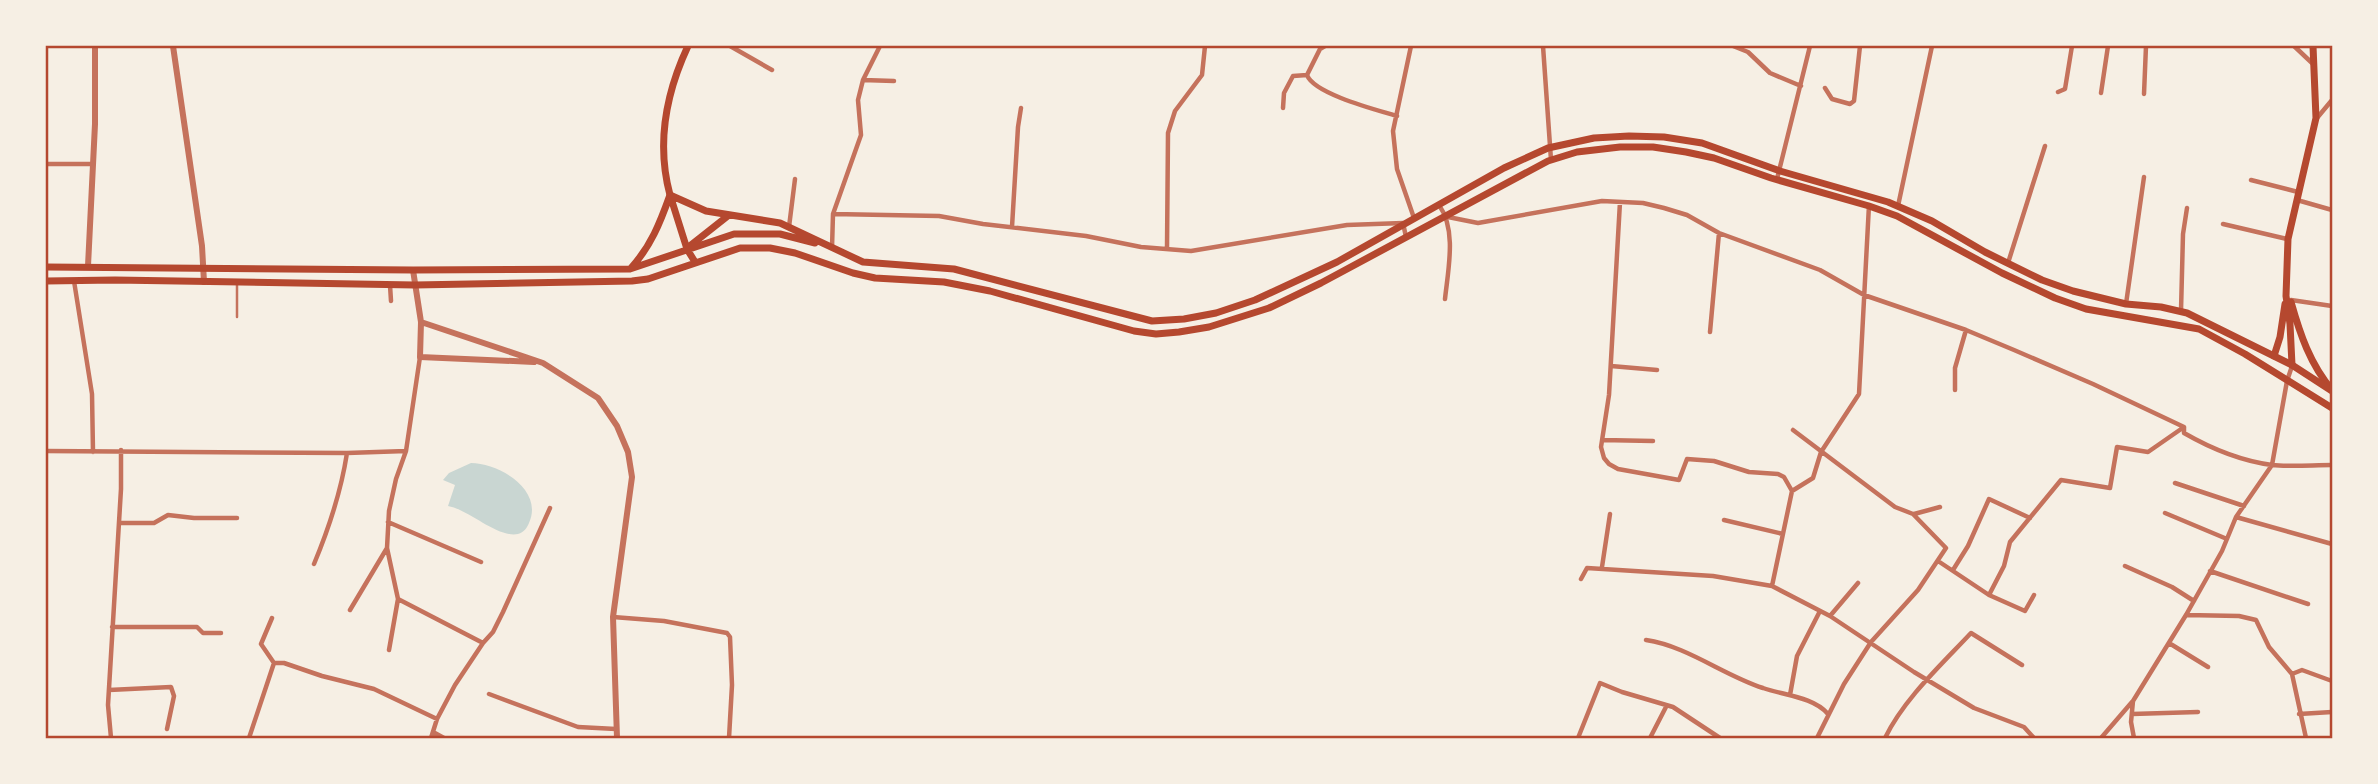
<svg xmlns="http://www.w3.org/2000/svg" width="2378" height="784" font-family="'DM Sans',sans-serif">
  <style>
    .water { fill: #c9d6d2 }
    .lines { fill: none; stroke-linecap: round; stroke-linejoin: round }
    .service { stroke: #c5725c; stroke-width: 2.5 }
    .minor { stroke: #c5725c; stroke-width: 4.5 }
    .tertiary { stroke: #c5725c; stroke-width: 6 }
    .secondary { stroke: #b5482f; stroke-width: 7 }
    .primary { stroke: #b5482f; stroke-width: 7 }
    .neatline { fill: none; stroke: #b5482f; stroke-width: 2.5 }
  </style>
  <rect width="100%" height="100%" fill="#f6efe4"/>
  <path class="water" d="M471,463c28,0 73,27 58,60 -2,5 -5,9 -11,11 -21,4 -48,-24 -70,-28l7,-21 -12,-5 6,-7z"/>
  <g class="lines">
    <path class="service" d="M237,317v-35"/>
    <path class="minor" d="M730,46l42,24
      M1325,46l-5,3 -13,26c7,19 70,35 90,41
      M1411,46l-18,85 4,38 17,49
      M1543,46l8,114
      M1733,46l15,6 22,21 31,13
      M2294,46l18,17
      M863,80l31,1
      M1825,88l7,11 18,5 4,-3 6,-55
      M2058,92l7,-3 7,-43
      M2101,93l7,-47
      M2144,94l2,-48
      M1283,108l1,-15 9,-17 14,-1
      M2317,118l15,-18
      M46,164h47
      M1777,179l33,-133
      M2251,180l47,12
      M2297,200l35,10
      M1620,202l-11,193 -8,52 3,11 5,6 9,5 61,11 8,-21 27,2 35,11 29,2 6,3 8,14
      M1439,205c18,25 9,65 6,94
      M1898,206l34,-160
      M833,214l106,2 44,8 103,12 55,11 50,4 156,-26 56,-2 3,14
      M1448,217l30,6 124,-22 41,2 21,5 23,7 32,18 101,37 44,25 102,35 48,20 79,34 91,43v6c26,15 58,28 88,32 19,2 41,0 60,0
      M2223,224l64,15
      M789,227l6,-48
      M1012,227l6,-100 3,-19
      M832,248l1,-34 28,-79 -3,-35 5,-20 17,-34
      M1167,248l1,-115 7,-22 27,-36 3,-29
      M2008,263l37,-117
      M74,281l18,113 1,58
      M390,285l1,16
      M2291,300l41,6
      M2126,304l18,-127
      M2181,311l2,-77 4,-26
      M1710,332l9,-99
      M420,357l-14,94 -10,28 -7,32 -2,37 11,51 85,44
      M1611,366l46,4
      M1955,390v-22l11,-38
      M1793,430l102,77 18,7 33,34 -28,42 -47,52 -27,42 -27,54
      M1602,440l51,1
      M46,451l301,2 59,-2
      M2175,483l69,23
      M2165,513l62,26
      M1914,514l26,-7
      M2236,517l96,27
      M1724,520l59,14
      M388,522l93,40
      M119,523h35l14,-8 26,3h43
      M1938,561l51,34 36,16 9,-16
      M314,564c15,-36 27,-72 33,-111
      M2125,566l47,21 22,14
      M1602,567l8,-53
      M1953,570l15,-24 21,-47 41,19
      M2210,571l98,33
      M1581,579l6,-11 126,8 59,10 58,30 84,56 60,36 50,19 10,11
      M1772,586l20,-95 21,-13 8,-26 38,-58 10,-189
      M1989,595l15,-29 6,-24 51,-62 49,8 7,-41 31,5 36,-25
      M350,610l37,-62
      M2186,615l53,1 17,4 13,27 23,27 14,64
      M1830,616l28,-33
      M613,617l51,4 63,12 3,4 2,48 -3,53
      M272,618l-11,26 13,19
      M112,627h85l6,6h18
      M1646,640c41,6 77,35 117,48 20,7 51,9 65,26
      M2169,643l39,24
      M389,650l9,-51
      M274,663h10l38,13 52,13 63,30
      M2292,674l10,-4 30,11
      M109,690l62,-3 3,9 -7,33
      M489,694l89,33 38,2
      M1790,695l7,-39 23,-45
      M2132,714l66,-2
      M2299,714l33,-2
      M433,732l11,6
      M111,738l-3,-33 13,-216v-39
      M249,738l25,-75
      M431,738l6,-19 18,-34 28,-42 10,-11 10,-20 47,-104
      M1578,738l22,-55 22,9 51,15 47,31
      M1650,738l17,-33
      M1885,738c19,-39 56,-73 86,-105l51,32
      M2101,738l31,-36
      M2134,738l-3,-16 2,-21 53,-86 36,-64 14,-34 36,-52 15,-84 5,-15"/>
    <path class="tertiary" d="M173,46l29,200 2,36
      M88,266l7,-142v-78
      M413,270l8,52 -1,35 114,5
      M421,322l122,41 55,35 19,28 11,26 4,25 -19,140 4,121"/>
    <path class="secondary" d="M670,195c-14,-52 -4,-102 18,-149
      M2291,302c9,32 19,62 41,88
      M2274,356l6,-19 5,-33
      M2292,365l-2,-41 -4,-28 2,-57 28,-121 -3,-72"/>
    <path class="primary" d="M670,195l36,16 74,12 83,39 91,7 198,52 32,-2 32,-6 39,-13 82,-38 167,-94 44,-20 46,-10 35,-2 35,1 38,6 78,28 108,31 44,19 53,31 57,28 31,11 53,13 35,3 26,6 105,52 40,26
      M670,195l17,54 8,13
      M691,245l38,-30
      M46,267l367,3 217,-1 104,-35h46l35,9
      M631,268c20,-22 29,-45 39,-73
      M46,281l69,-1 300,5 217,-4 16,-2 92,-31h30l25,5 58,20 22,5 69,4 46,9 144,40 22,3 23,-2 30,-5 60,-19 52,-25 227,-122 29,-9 43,-5h33l33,5 28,6 57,20 98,28 28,10 105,57 53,25 31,11 113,20 46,25 87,54"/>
  </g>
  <rect width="2378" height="784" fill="none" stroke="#f6efe4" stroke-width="94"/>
  <rect x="47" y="47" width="2284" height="690" class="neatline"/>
</svg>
